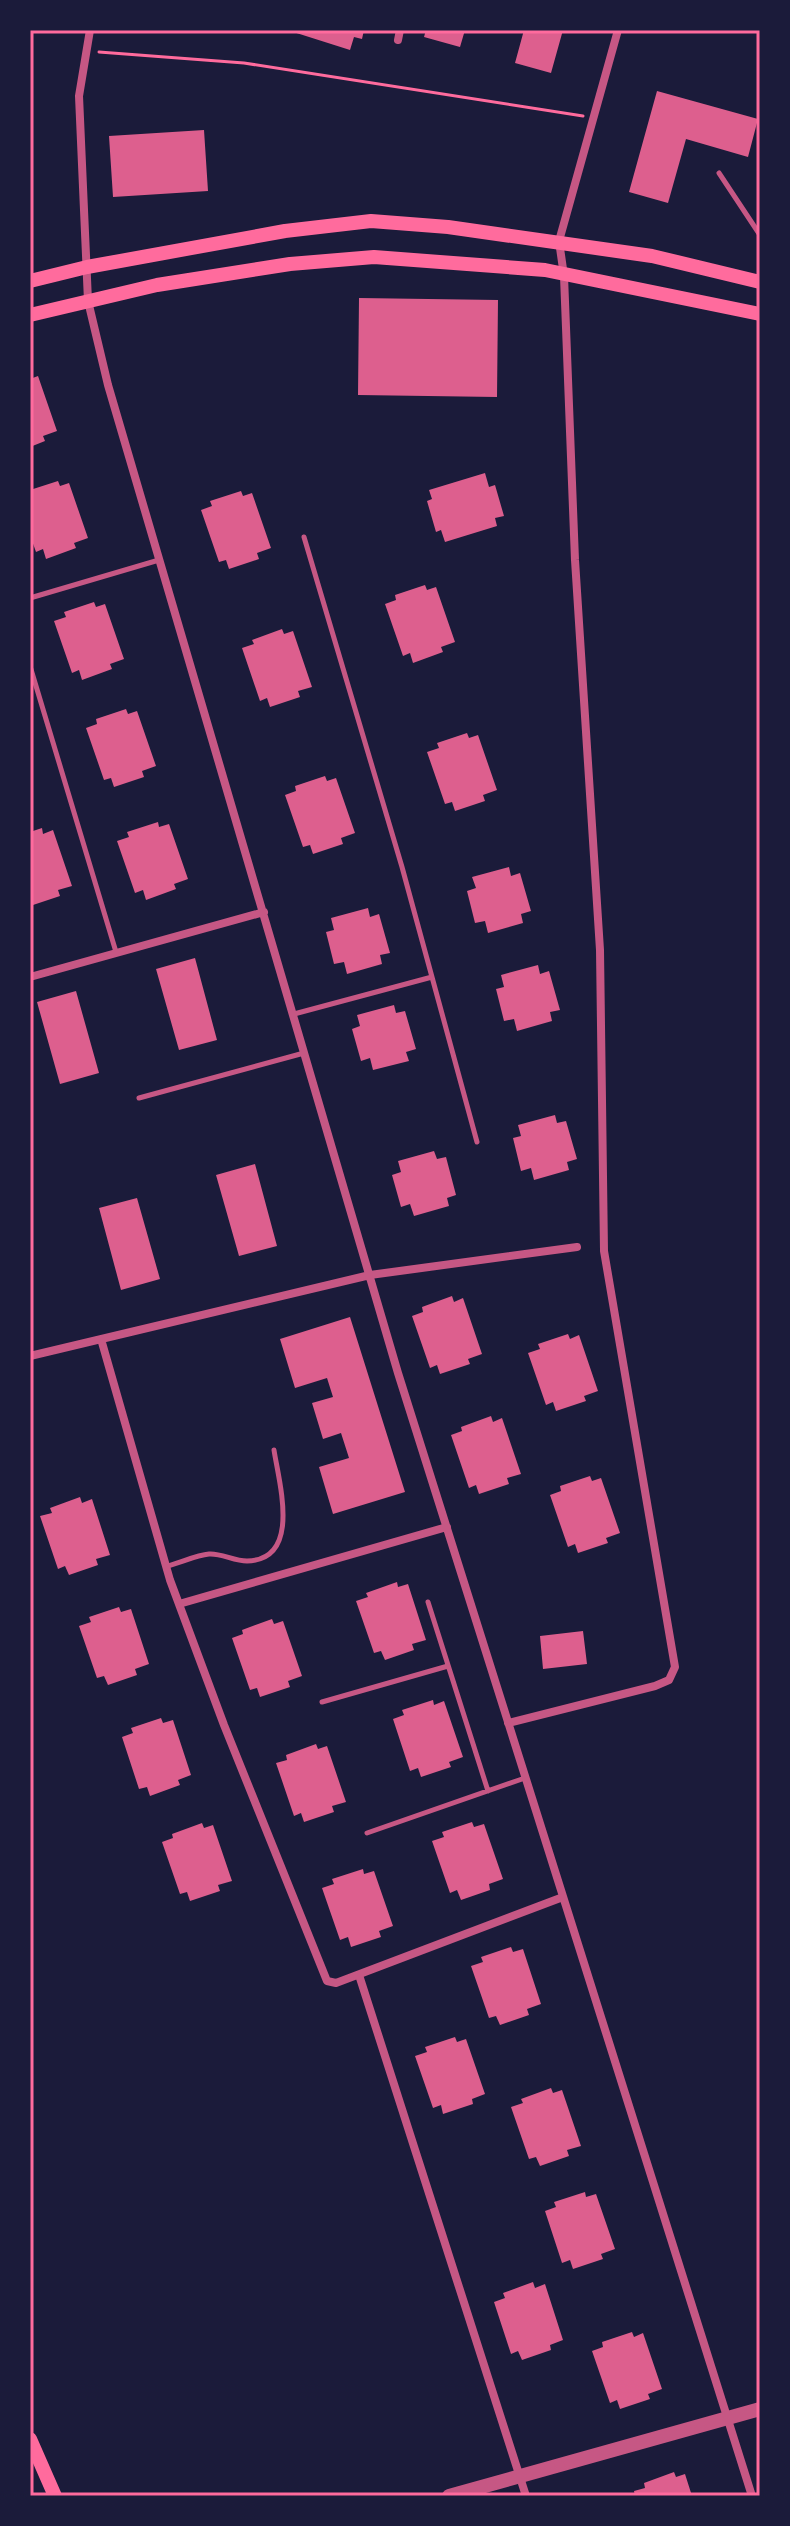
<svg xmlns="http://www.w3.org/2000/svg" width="790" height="2526" font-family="Signika,sans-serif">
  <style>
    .building { fill: #dd5f8e }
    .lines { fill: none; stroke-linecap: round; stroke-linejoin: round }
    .path { stroke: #ff6b9d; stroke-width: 3 }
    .service { stroke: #c65784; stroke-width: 5 }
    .minor { stroke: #c65784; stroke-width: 8 }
    .tertiary { stroke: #c65784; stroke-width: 14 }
    .secondary { stroke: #ff6b9d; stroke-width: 14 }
    .neatline { fill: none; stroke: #ff6b9d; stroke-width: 3 }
  </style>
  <rect width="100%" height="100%" fill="#1b1b3a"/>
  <path class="building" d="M287,30h77l-2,9 -8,-2 -4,13z
    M426,30h39l-5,17 -36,-10z
    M524,30h39l-12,43 -36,-10z
    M657,91l101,28 -10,38 -62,-18 -18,64 -39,-11z
    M204,130l4,61 -95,6 -4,-61z
    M359,298l139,2 -1,97 -139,-2z
    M38,376l19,55 -14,5 2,5 -15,6v-68z
    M485,473l4,14 6,-2 9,31 -9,2 2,8 -52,16 -4,-12 -5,2 -9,-31 5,-2 -3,-9z
    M58,481l2,5 9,-3 19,55 -14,5 2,5 -30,11 -3,-10 -7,3 -6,-17v-45z
    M241,491l2,5 9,-3 19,55 -14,5 2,6 -30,10 -3,-9 -7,2 -18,-52 11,-4 -2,-5z
    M425,585l2,5 9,-3 19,55 -14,5 2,5 -30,11 -3,-10 -7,3 -18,-52 11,-4 -1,-5z
    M94,602l2,5 9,-3 19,55 -14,5 2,5 -30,11 -3,-10 -7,3 -18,-52 12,-4 -2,-5z
    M282,629l2,5 9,-3 19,56 -14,4 2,6 -30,10 -3,-9 -7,3 -18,-53 12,-4 -2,-4z
    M126,709l2,5 9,-3 19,55 -14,5 2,6 -30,10 -3,-9 -7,2 -18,-52 11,-4 -1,-5z
    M467,733l2,5 9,-3 19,55 -14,5 2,6 -30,10 -3,-9 -7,2 -18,-52 12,-4 -2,-5z
    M325,776l2,5 9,-3 19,55 -14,5 2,6 -30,10 -3,-9 -7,2 -18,-52 11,-4 -1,-5z
    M158,822l1,5 10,-3 19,55 -14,5 2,5 -30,11 -3,-10 -8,3 -18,-52 12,-4 -2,-5z
    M42,828l1,6 10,-4 19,56 -14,4 2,6 -30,10v-74z
    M509,867l2,9 9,-3 11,38 -10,3 2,9 -35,10 -3,-12 -10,2 -8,-32 9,-3 -4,-11z
    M368,908l2,9 9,-3 11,39 -10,2 2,9 -35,10 -3,-12 -10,2 -8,-32 8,-2 -3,-12z
    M195,958l22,82 -38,10 -23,-81z
    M538,965l2,9 9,-3 11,39 -10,2 2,9 -35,10 -3,-12 -10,2 -8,-32 8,-2 -3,-12z
    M76,991l23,82 -39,11 -23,-82z
    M394,1005l2,8 9,-2 11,38 -10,3 3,9 -36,9 -3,-12 -9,3 -9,-32 8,-3 -3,-11z
    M555,1115l2,8 9,-2 11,38 -10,3 2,8 -35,10 -3,-12 -10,3 -8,-33 8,-2 -3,-11z
    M434,1151l3,8 9,-2 10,38 -9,3 2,8 -35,10 -4,-12 -9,3 -9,-32 9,-3 -3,-11z
    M255,1164l22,82 -38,10 -23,-81z
    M137,1198l23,81 -39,11 -22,-82z
    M452,1296l2,6 9,-4 19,56 -14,5 2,5 -30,10 -3,-9 -7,3 -18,-52 11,-4 -1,-5z
    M350,1317l55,175 -72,22 -14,-47 30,-9 -8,-25 -18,6 -11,-36 21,-6 -6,-19 -32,10 -15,-49z
    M568,1334l2,5 9,-4 19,56 -14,5 2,5 -30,10 -3,-9 -7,3 -18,-52 12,-4 -2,-5z
    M491,1416l2,6 9,-4 19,56 -14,4 2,6 -30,10 -3,-9 -7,3 -18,-53 11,-4 -1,-4z
    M590,1476l2,5 9,-3 19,55 -14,5 2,5 -30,10 -3,-9 -7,3 -18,-52 11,-4 -1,-5z
    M80,1497l2,6 10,-4 18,56 -14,4 2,6 -29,10 -4,-9 -7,3 -18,-53 12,-3 -2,-5z
    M397,1582l1,5 10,-3 18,56 -14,4 2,6 -29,10 -4,-9 -7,2 -18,-52 12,-4 -2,-4z
    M119,1607l2,5 10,-3 18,55 -14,5 2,6 -29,10 -4,-9 -7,2 -18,-52 12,-4 -2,-5z
    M272,1619l2,5 9,-3 19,55 -14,5 2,6 -30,10 -3,-9 -7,2 -18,-52 11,-4 -1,-4z
    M583,1631l4,33 -44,5 -3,-33z
    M433,1700l1,5 10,-4 19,56 -14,5 2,5 -30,10 -3,-9 -8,3 -17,-52 11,-4 -2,-5z
    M161,1718l2,5 10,-3 18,55 -13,5 2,5 -30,11 -3,-9 -8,2 -17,-52 11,-4 -2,-5z
    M316,1744l2,5 9,-3 19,56 -14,4 2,6 -30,10 -3,-9 -7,3 -18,-53 11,-3 -1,-5z
    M472,1822l2,5 10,-3 19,55 -14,5 1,6 -29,10 -4,-10 -7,3 -18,-52 12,-4 -2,-5z
    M202,1823l2,5 9,-3 19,56 -14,4 2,6 -30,10 -3,-9 -7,2 -18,-52 11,-4 -1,-4z
    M363,1869l1,5 10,-3 19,55 -14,5 2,6 -30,10 -3,-10 -8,3 -18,-52 12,-4 -2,-5z
    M511,1947l2,5 10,-3 18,55 -14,5 2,6 -29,10 -4,-9 -7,2 -18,-52 12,-4 -2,-5z
    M455,2037l2,5 9,-3 19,55 -13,5 1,5 -30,10 -2,-9 -8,3 -18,-52 12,-4 -2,-5z
    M551,2088l2,5 9,-3 19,56 -14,4 2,6 -29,10 -4,-9 -7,2 -18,-52 12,-4 -2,-4z
    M585,2192l1,5 10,-3 19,55 -14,5 2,5 -30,10 -3,-9 -8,3 -17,-52 11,-4 -2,-5z
    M533,2282l2,6 10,-4 18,56 -13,5 1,5 -29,10 -4,-9 -7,3 -17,-52 11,-4 -2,-5z
    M632,2332l2,5 9,-4 19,56 -14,5 2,5 -30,10 -3,-9 -7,3 -18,-52 11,-4 -1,-5z
    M674,2472l2,5 9,-3 7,22h-57l-1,-5 11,-3 -1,-5z"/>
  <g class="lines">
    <path class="path" d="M99,52l145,11 339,53"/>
    <path class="service" d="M719,173l41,62
      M304,537l98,330 75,275
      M30,598l129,-38
      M30,666l86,286
      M294,1014l138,-37
      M139,1098l165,-45
      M167,1566c13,-3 29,-11 42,-12 12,-1 25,7 38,7 55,-1 32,-78 27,-111
      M428,1602l60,189
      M322,1702l126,-36
      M367,1833l158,-55"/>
    <path class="minor" d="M90,30l-11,66 9,205 20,84 290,988 354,1123
      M398,40l2,-10
      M30,977l234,-65
      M101,1339l69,241 54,145 103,256 9,2 227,-86
      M30,1356l340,-81 207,-28
      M179,1604l268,-77
      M508,1723l147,-37 14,-6 6,-13 -71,-416 -4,-301 -25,-390 -11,-284 -5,-35 59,-211
      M359,1975l167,521"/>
    <path class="tertiary" d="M449,2496l311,-87"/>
    <path class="secondary" d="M30,281l57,-14 198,-36 86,-10 77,6 204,29 108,26
      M30,315l127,-30 133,-21 84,-7 171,13 215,44
      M30,2439l25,57"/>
  </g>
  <rect width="790" height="2526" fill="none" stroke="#1b1b3a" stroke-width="64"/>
  <rect x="32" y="32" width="726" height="2462" class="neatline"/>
</svg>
